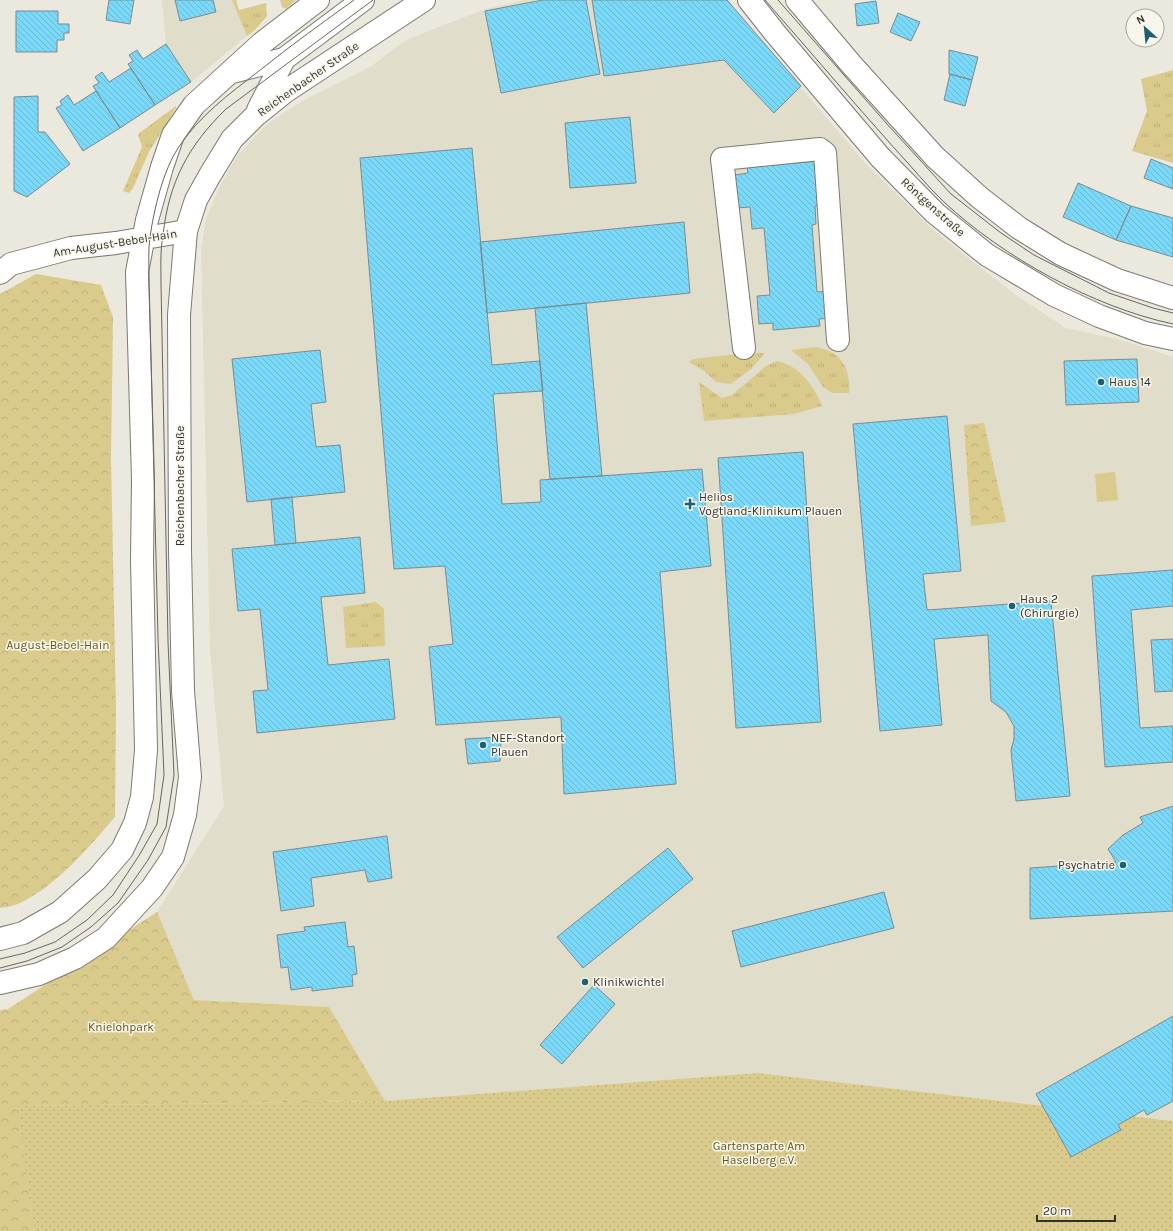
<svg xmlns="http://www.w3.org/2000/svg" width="1173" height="1231" font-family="Karla,sans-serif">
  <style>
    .built { fill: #e0ddcb }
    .grass { fill: url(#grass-tufts) }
    .park { fill: url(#park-crowns) }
    .garden { fill: url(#garden-dots) }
    .pitch { fill: #dacb8c }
    .building { fill: url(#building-back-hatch); stroke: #7f8a8f }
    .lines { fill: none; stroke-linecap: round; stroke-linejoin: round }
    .minor-casing { stroke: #7c7a70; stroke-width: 24 }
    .minor { stroke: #fff; stroke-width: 22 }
    .tram { stroke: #686760; stroke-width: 1 }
    .poi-dot { fill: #1d6073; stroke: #f8f6eb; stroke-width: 1.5 }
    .labels { text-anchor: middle; stroke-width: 3; stroke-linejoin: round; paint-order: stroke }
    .street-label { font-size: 12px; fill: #32322d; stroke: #f8f6eb }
    .poi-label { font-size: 12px; fill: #32322d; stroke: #f8f6eb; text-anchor: start }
    .park-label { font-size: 12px; fill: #63561c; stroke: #f8f6eb }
  </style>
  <defs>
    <pattern id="grass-tufts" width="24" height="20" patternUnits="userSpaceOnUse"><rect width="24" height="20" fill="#dacb8c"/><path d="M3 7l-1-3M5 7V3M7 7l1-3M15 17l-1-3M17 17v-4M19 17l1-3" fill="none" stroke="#bcaf79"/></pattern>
    <pattern id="park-crowns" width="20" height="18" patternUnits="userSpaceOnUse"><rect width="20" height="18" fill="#dacb8c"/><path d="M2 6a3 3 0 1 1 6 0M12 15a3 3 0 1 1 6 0" fill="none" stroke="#bcaf79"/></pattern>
    <pattern id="garden-dots" width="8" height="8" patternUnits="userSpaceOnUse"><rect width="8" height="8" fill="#dacb8c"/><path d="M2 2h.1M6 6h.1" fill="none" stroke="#bcaf79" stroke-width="1.8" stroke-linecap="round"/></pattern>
    <pattern id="building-back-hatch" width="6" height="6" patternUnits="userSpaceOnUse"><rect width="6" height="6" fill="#7ad9f8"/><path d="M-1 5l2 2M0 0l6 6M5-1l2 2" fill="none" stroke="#6abbd5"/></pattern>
  </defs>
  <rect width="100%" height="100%" fill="#ebe8dd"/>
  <path class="built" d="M162,0h70l15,36 -56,46 -25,-38z
    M525,0h201l140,164 68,67 83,65 49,32 55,12 52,17v764l-415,-48 -373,28 -56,-94 -135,-7 -37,-88 67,-106 -14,-156 -9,-402 5,-29 13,-31 18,-32 30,-32 37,-24 66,-33 36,-27 79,-31z"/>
  <path class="grass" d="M232,0h4l3,10 27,-7 1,13 -12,14 -8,6z
    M280,0h16l-10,9 -4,-2z
    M1173,70v93l-41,-12 15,-40 -6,-32z
    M176,106v2l-27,44 -16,36 -4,5 -6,-2 19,-44 -4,-13z
    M815,347c26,4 36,21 34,46h-17l-9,-6 -15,-23 -17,-14z
    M748,353h17l-14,16 -20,15 -15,-2 -12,-11 -15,-9 4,-3z
    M777,361c23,5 37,25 45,45l-28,8 -90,7 -5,-39 23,16 10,-3 34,-29z
    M376,602l8,7 1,37 -39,2 -3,-41z"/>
  <path class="park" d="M36,274l65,11 12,32 -2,140 5,251 -1,109c-28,32 -57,68 -97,87 -5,2 -12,3 -18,4v-614z
    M984,423l22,99 -35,4 -7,-101z
    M157,912l37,88 135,7 56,94 -366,5 15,125h-34v-221l8,-1z"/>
  <path class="garden" d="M758,1073l415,48v110h-1139l-16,-125 367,-5z"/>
  <path class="pitch" d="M1115,472l3,28 -21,2 -2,-28z"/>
  <path class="building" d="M109,0h25l-4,24 -24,-4z
    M175,0h38l3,12 -36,9z
    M543,0h43l14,74 -99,19 -16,-82z
    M592,0h135l74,86 -27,27 -50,-53 -120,16z
    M876,1l3,22 -22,3 -2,-22z
    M16,11h42v13h11v9h-5v7h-7v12h-41z
    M898,13l22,9 -9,19 -21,-9z
    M166,44l25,38 -36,23 -27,-41 5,-3 -4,-6 8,-5 6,9z
    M949,50l29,7 -6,23 -23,-6z
    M131,68l24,37 -35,23 -27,-42 6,-3 -4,-6 7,-5 7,10z
    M950,74l22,6 -7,26 -21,-6z
    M96,91l24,37 -37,23 -27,-43 6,-3 -2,-4 8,-6 6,10z
    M38,96v36h7l25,32 -43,33 -13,-6v-94z
    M630,117l6,66 -66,5 -5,-65z
    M472,148l20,217 48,-4 3,30 -50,3 9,110 39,-2 -1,-22 162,-11 9,97 -51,6 16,212 -112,10 -3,-77 -125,8 -7,-78 24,-3 -8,-78 -51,3 -34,-411z
    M1151,159l22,9v21l-29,-11z
    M819,161l3,44 -7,1 1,18 -4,1 5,67 12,-1 2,27 -12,1 1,7 -47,4v-7l-14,1 -2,-28 13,-1 -6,-67 -12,1 -2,-22 -13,1 -2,-33 13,-2 -1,-6z
    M1078,183l53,23 -15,34 -53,-23z
    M1131,206l42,12v39l-57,-17z
    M684,222l6,71 -203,20 -7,-71z
    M586,303l16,173 -52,3 -15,-171z
    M320,350l6,52 -15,2 5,43 24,-2 5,47 -98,10 -15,-143z
    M1137,359l2,43 -73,3 -2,-44z
    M947,416l14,155 -38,3 4,36 124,-9 19,195 -54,5 -5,-51 3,-11v-13l-8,-14 -15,-11 -3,-66 -54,4 8,86 -62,6 -27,-307z
    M803,452l18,270 -85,6 -18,-270z
    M292,497l4,46 -21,2 -4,-46z
    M360,537l5,56 -44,4 7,68 61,-6 6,60 -138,14 -4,-42 15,-1 -8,-81 -22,2 -6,-62z
    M1173,570v36l-42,4 9,118 33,-2v36l-68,5 -13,-191z
    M1173,639v52l-18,1 -4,-52z
    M501,737l-1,24 -32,3 -3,-25z
    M1173,806v105l-143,8v-51l86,-6 -8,-13 15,-14 20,-12 -3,-6z
    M387,836l5,42 -24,4 -3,-12 -54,8 3,28 -33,5 -8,-59z
    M668,848l25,31 -110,89 -26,-31z
    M884,892l10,36 -153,39 -9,-36z
    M345,922l3,25 6,-1 3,28 -5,1 1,11 -41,5v-4l-21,3 -3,-23 -7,1 -4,-33 28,-4 -1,-4z
    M594,985l21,19 -53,60 -22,-19z
    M1173,1016v85l-26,14 -3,-5 -26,15 3,5 -50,27 -35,-63z"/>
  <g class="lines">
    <g class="minor-casing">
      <path id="minor" d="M749,0l26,33 105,124 55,56 52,42 67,40 45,21 46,17 28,6
        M797,0l54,64 84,93 44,40 40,31 42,26 56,26 56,18
        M232,72l52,-13 79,-59
        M258,110l26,-51
        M0,273l11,-9 60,-16 45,-5 70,-12
        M744,348l-22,-189 98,-10 5,4 13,187
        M0,939l23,-6 37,-21 37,-33 25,-29 13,-27 7,-26 4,-47 -4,-190 1,-80 -6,-208 10,-52 15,-53 11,-32 21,-30 68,-62 56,-43
        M0,983l39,-9 36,-16 31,-20 46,-50 21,-31 12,-42 5,-38 -7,-86 -3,-141 -1,-235 7,-84 10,-31 14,-25 22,-36 23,-23 31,-25 138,-91"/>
    </g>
    <use href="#minor" class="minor"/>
    <path class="tram" d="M765,0c44,50 87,101 131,150 16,17 31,36 48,52 59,55 149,105 229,122
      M778,0l109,124 64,70 50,39 33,22 75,38 44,15 20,5
      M0,959l25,-6 30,-11 32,-22 26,-25 27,-41 17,-30 7,-49 -6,-137 -9,-359c0,-14 -1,-29 1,-42 4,-28 13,-66 28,-89 21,-32 51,-54 81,-77 31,-25 63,-48 95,-71
      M0,968l27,-7 35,-14 29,-20 27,-24 30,-43 18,-33 8,-52 -6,-133 -7,-358c0,-16 -1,-33 2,-49 6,-53 25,-89 63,-126l147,-109"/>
  </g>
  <g class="poi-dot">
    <circle cx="1101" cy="382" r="4"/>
    <path d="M688 498h4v4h4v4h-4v4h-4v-4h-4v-4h4z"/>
    <circle cx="1012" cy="606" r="4"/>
    <circle cx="483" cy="745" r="4"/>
    <circle cx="1123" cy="865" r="4"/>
    <circle cx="585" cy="982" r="4"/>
  </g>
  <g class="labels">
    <g class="street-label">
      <text transform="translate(308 79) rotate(-35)" y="4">Reichenbacher Straße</text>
      <text transform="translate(933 207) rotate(42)" y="4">Röntgenstraße</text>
      <text transform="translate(115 243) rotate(-9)" y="4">Am-August-Bebel-Hain</text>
      <text transform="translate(180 486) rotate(-90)" y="4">Reichenbacher Straße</text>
    </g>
    <g class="poi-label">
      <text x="1109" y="386">Haus 14</text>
      <text x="699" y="501">Helios<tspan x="699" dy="14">Vogtland-Klinikum Plauen</tspan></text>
      <text x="1020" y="603">Haus 2<tspan x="1020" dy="14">(Chirurgie)</tspan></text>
      <text x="491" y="742">NEF-Standort<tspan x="491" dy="14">Plauen</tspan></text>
      <text x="1115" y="869" text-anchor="end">Psychatrie</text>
      <text x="593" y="986">Klinikwichtel</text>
    </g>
    <g class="park-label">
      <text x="58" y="649">August-Bebel-Hain</text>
      <text x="121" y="1031">Knielohpark</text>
      <text x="759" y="1150">Gartensparte Am<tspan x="759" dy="14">Haselberg e.V.</tspan></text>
    </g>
  </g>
  <g transform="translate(1145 28) rotate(333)"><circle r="19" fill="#f8f6eb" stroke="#a9a89f"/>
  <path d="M0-3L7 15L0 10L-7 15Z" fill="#1d6073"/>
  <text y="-6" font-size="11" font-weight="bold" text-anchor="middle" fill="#32322d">N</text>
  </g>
  <path d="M1037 1215v6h78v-6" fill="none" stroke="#32322d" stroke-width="2"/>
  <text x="1043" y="1215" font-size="12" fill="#32322d" stroke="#f8f6eb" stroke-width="3" paint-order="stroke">20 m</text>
</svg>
